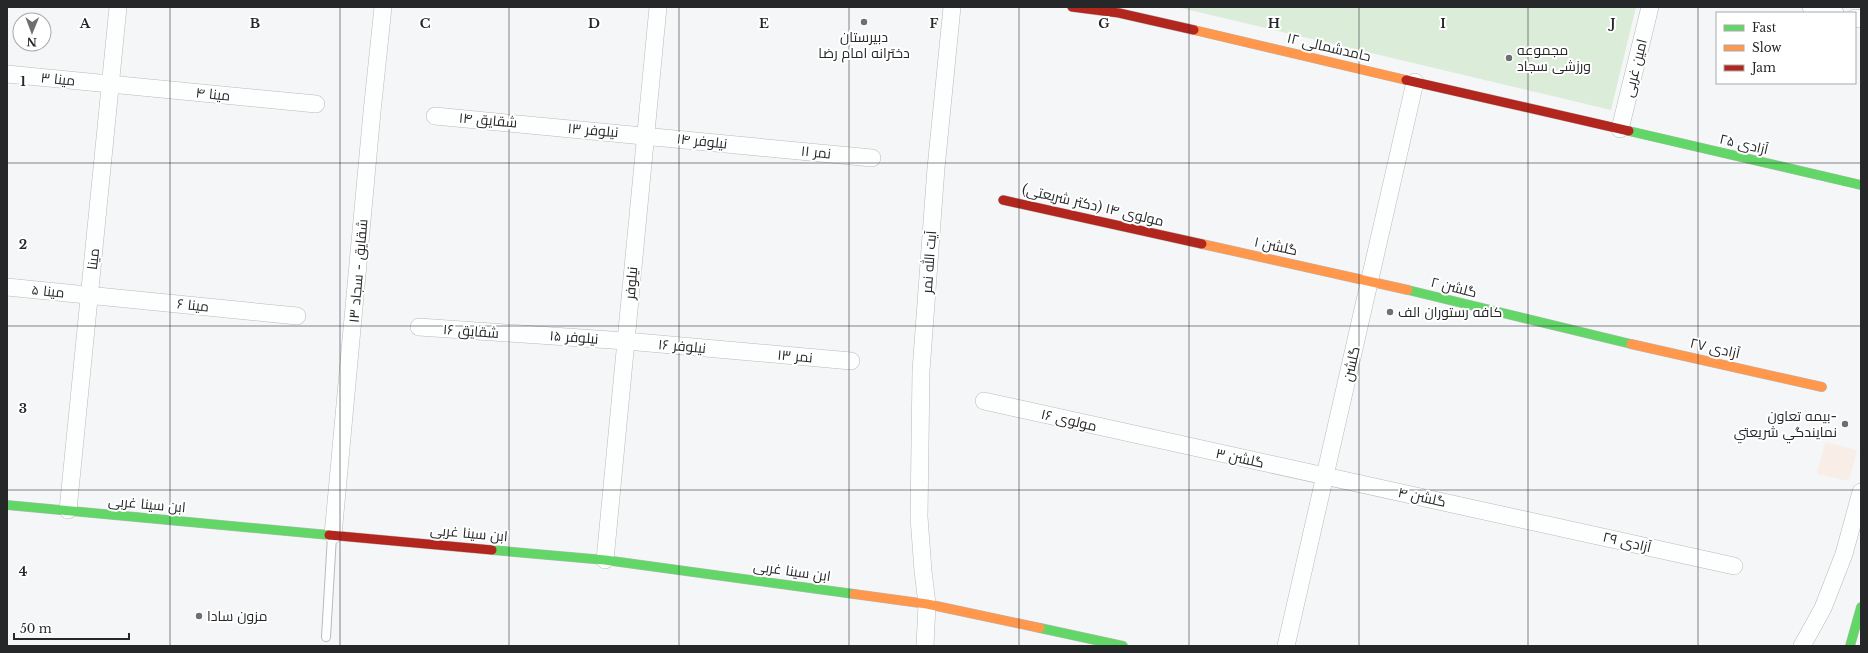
<svg xmlns="http://www.w3.org/2000/svg" width="1868" height="653" font-family="'Libre Baskerville',Cairo,serif">
  <style>
    .commercial { fill: #f9ede8 }
    .green { fill: #dbecd9 }
    .lines { fill: none; stroke-linecap: round; stroke-linejoin: round }
    .lane-casing { stroke: #b9babb; stroke-width: 10 }
    .street-casing { stroke: #b9babb; stroke-width: 18 }
    .fast-casing { stroke: #b9babb; stroke-width: 10 }
    .slow-casing { stroke: #b9babb; stroke-width: 10 }
    .jam-casing { stroke: #b9babb; stroke-width: 10 }
    .lane { stroke: #fdfefe; stroke-width: 8 }
    .street { stroke: #fdfefe; stroke-width: 17 }
    .fast { stroke: #63d668; stroke-width: 9 }
    .slow { stroke: #ff974d; stroke-width: 9 }
    .jam { stroke: #b3261e; stroke-width: 9 }
    .grid { fill: none; stroke: #262728; stroke-width: 1; stroke-opacity: 0.55 }
    .poi-dot { fill: #6e6f71; stroke: #fff; stroke-width: 1.5 }
    .labels { text-anchor: middle; stroke-width: 4; stroke-linejoin: round; paint-order: stroke }
    .poi-label { font-size: 14px; fill: #262728; stroke: #fff; text-anchor: start }
    .street-label { font-size: 14px; fill: #262728; stroke: #fff }
    .grid-label { font-size: 13px; text-anchor: middle; font-weight: bold; fill: #262728; stroke: #fff; stroke-width: 4; stroke-linejoin: round; paint-order: stroke }
  </style>
  <rect width="100%" height="100%" fill="#f4f6f8"/>
  <path class="commercial" d="M1825,442l32,8 -8,31 -32,-7z"/>
  <path class="green" d="M1177,7h459l-25,103z"/>
  <g class="lines">
    <g class="lane-casing">
      <path id="lane" d="M326,637l6,-101"/>
    </g>
    <g class="street-casing">
      <path id="street" d="M1811,7l24,6
        M1855,18l6,1
        M7,74l309,30
        M435,116l437,42
        M1620,129l30,-122
        M7,287l290,29
        M419,327l207,14 225,20
        M984,401l750,165
        M68,510l50,-503
        M333,535l39,-423 11,-105
        M605,560l53,-553
        M925,646l2,-42 -4,-33 -4,-54 2,-146 15,-203 16,-161
        M1286,646l129,-564
        M1802,646l21,-38 21,-54 17,-62"/>
    </g>
    <g class="fast-casing">
      <path id="fast" d="M1629,131l232,54
        M1408,290l223,54
        M7,505l322,30
        M492,550l113,10 249,34
        M1040,628l83,18
        M1850,646l11,-39"/>
    </g>
    <g class="slow-casing">
      <path id="slow" d="M1194,30l212,50
        M1202,244l206,46
        M1631,344l191,43
        M854,594l73,10 113,24"/>
    </g>
    <g class="jam-casing">
      <path id="jam" d="M1072,7l47,6 75,17
        M1406,80l223,51
        M1003,200l199,44
        M329,535l163,15"/>
    </g>
    <use href="#lane" class="lane"/>
    <use href="#street" class="street"/>
    <use href="#fast" class="fast"/>
    <use href="#slow" class="slow"/>
    <use href="#jam" class="jam"/>
  </g>
  <path class="grid" d="M170,7v639M340,7v639M509,7v639M679,7v639M849,7v639M1019,7v639M1189,7v639M1359,7v639M1528,7v639M1698,7v639M7,163h1854M7,326h1854M7,490h1854"/>
  <g class="poi-dot">
    <circle cx="864" cy="22" r="4"/>
    <circle cx="1509" cy="58" r="4"/>
    <circle cx="1390" cy="312" r="4"/>
    <circle cx="1845" cy="424" r="4"/>
    <circle cx="199" cy="616" r="4"/>
  </g>
  <g class="labels">
    <g class="poi-label">
      <text x="864" y="42" text-anchor="middle">دبیرستان<tspan x="864" dy="16">دخترانه امام رضا</tspan></text>
      <text x="1517" y="55">مجموعه<tspan x="1517" dy="16">ورزشی سجاد</tspan></text>
      <text x="1398" y="317">کافه رستوران الف</text>
      <text x="1837" y="421" text-anchor="end">بيمه تعاون-<tspan x="1837" dy="16">نمايندگي شريعتي</tspan></text>
      <text x="207" y="621">مزون سادا</text>
    </g>
    <g class="street-label">
      <text transform="translate(1329 47) rotate(13)" y="5">حامدشمالی ۱۲</text>
      <text transform="translate(1635 68) rotate(-76)" y="5">امین غربی</text>
      <text transform="translate(58 79) rotate(6)" y="5">مینا ۳</text>
      <text transform="translate(213 94) rotate(6)" y="5">مینا ۴</text>
      <text transform="translate(488 120) rotate(5)" y="5">شقایق ۱۴</text>
      <text transform="translate(593 130) rotate(5)" y="5">نیلوفر ۱۳</text>
      <text transform="translate(702 141) rotate(6)" y="5">نیلوفر ۱۴</text>
      <text transform="translate(1744 144) rotate(13)" y="5">آزادی ۲۵</text>
      <text transform="translate(816 152) rotate(6)" y="5">نمر ۱۱</text>
      <text transform="translate(1093 205) rotate(13)" y="5">مولوی ۱۴ (دکتر شریعتی)</text>
      <text transform="translate(1276 246) rotate(12)" y="5">گلشن ۱</text>
      <text transform="translate(93 259) rotate(-84)" y="5">مینا</text>
      <text transform="translate(929 262) rotate(-86)" y="5">آیت الله نمر</text>
      <text transform="translate(358 271) rotate(-85)" y="5">شقایق - سجاد ۱۳</text>
      <text transform="translate(631 283) rotate(-85)" y="5">نیلوفر</text>
      <text transform="translate(1454 287) rotate(14)" y="5">گلشن ۲</text>
      <text transform="translate(48 291) rotate(6)" y="5">مینا ۵</text>
      <text transform="translate(193 305) rotate(6)" y="5">مینا ۶</text>
      <text transform="translate(471 331) rotate(4)" y="5">شقایق ۱۶</text>
      <text transform="translate(574 337) rotate(4)" y="5">نیلوفر ۱۵</text>
      <text transform="translate(682 346) rotate(5)" y="5">نیلوفر ۱۶</text>
      <text transform="translate(1715 348) rotate(13)" y="5">۲۷ آزادی</text>
      <text transform="translate(795 356) rotate(5)" y="5">نمر ۱۳</text>
      <text transform="translate(1351 364) rotate(-77)" y="5">گلشن</text>
      <text transform="translate(1069 420) rotate(13)" y="5">مولوی ۱۶</text>
      <text transform="translate(1240 458) rotate(12)" y="5">گلشن ۳</text>
      <text transform="translate(1422 497) rotate(12)" y="5">گلشن ۴</text>
      <text transform="translate(147 504) rotate(5)" y="5">ابن سینا غربی</text>
      <text transform="translate(469 533) rotate(5)" y="5">ابن سینا غربی</text>
      <text transform="translate(1627 542) rotate(13)" y="5">آزادی ۲۹</text>
      <text transform="translate(792 571) rotate(8)" y="5">ابن سینا غربی</text>
    </g>
  </g>
  <g class="grid-label">
    <text x="85" y="28">A</text>
    <text x="255" y="28">B</text>
    <text x="425" y="28">C</text>
    <text x="594" y="28">D</text>
    <text x="764" y="28">E</text>
    <text x="934" y="28">F</text>
    <text x="1104" y="28">G</text>
    <text x="1274" y="28">H</text>
    <text x="1443" y="28">I</text>
    <text x="1613" y="28">J</text>
    <text x="23" y="86">1</text>
    <text x="23" y="249">2</text>
    <text x="23" y="413">3</text>
    <text x="23" y="576">4</text>
  </g>
  <rect width="1868" height="653" fill="none" stroke="#262728" stroke-width="16"/>
  <rect x="1716" y="12" width="140" height="72" fill="#ffffff" stroke="#a8a9a9"/>
  <rect x="1724" y="25" width="20" height="6" fill="#63d668" stroke="#a8a9a9"/>
  <text x="1752" y="32" font-size="12" fill="#262728">Fast</text>
  <rect x="1724" y="45" width="20" height="6" fill="#ff974d" stroke="#a8a9a9"/>
  <text x="1752" y="52" font-size="12" fill="#262728">Slow</text>
  <rect x="1724" y="65" width="20" height="6" fill="#b3261e" stroke="#a8a9a9"/>
  <text x="1752" y="72" font-size="12" fill="#262728">Jam</text>
  <g transform="translate(32 32) rotate(181)"><circle r="19" fill="#ffffff" stroke="#a8a9a9"/>
  <path d="M0-3L7 15L0 10L-7 15Z" fill="#6e6f71"/>
  <text y="-6" font-size="11" font-weight="bold" text-anchor="middle" fill="#262728">N</text>
  </g>
  <path d="M14 633v6h115v-6" fill="none" stroke="#262728" stroke-width="2"/>
  <text x="20" y="633" font-size="12" fill="#262728" stroke="#ffffff" stroke-width="3" paint-order="stroke">50 m</text>
</svg>
